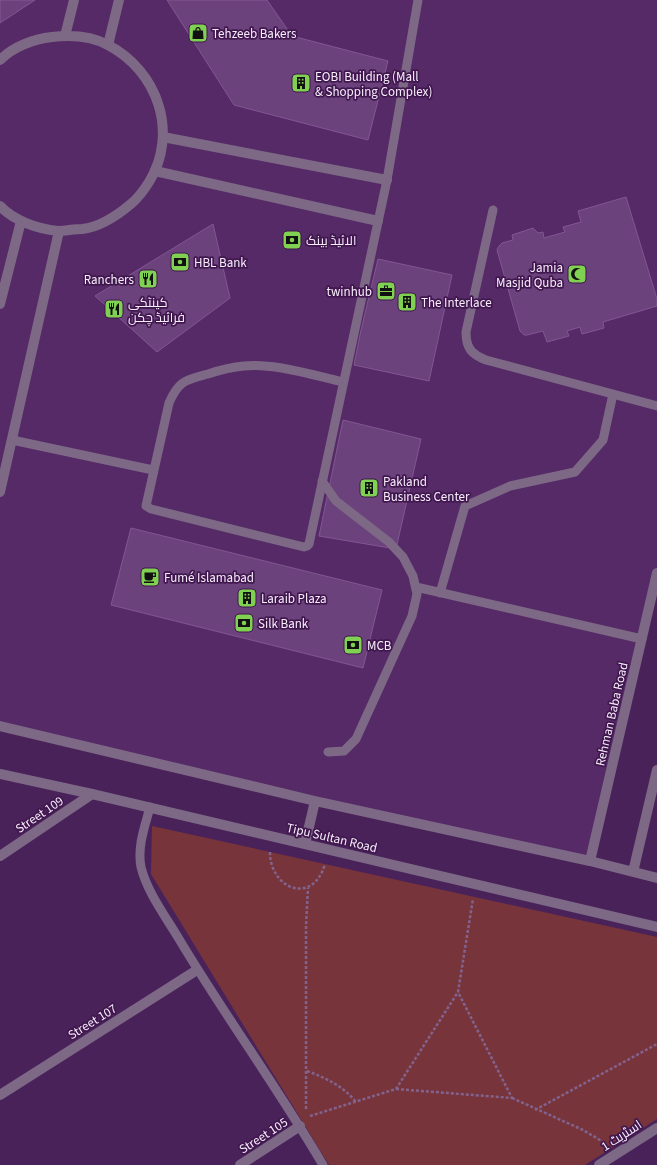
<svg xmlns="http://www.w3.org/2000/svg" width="657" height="1165" font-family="'Source Sans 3',Cairo,sans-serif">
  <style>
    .built { fill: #562a67 }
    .green { fill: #78343b }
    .building { fill: #6c427c; stroke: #815692 }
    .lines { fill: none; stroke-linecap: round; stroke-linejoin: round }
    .path { stroke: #82638e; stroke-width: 2.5; stroke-dasharray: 3 2; stroke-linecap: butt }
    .service { stroke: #7d6986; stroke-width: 9 }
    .minor { stroke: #7d6986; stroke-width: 10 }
    .tertiary { stroke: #7d6986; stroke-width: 10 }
    .labels { text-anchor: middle; stroke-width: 3.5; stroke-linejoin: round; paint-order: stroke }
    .poi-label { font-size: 13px; fill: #f8eefc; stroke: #40174e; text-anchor: start }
    .street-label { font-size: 13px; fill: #f8eefc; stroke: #40174e }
  </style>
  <rect width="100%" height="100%" fill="#4a225a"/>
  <path class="built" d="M0,0h657v576l-67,285 -590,-135z"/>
  <path class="green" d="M152,826l505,111v182l-72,46h-256l-178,-291z"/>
  <path class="building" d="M0,0h35l-35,23z
    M167,0h100l25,36 96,25 -20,79 -134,-35z
    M626,197l31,102v7l-54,16 1,6 -22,6 -2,-7 -13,4 2,5 -22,6 -4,-11 -16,4h-3l-4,-4 -23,-81 2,-4 3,-3 11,-3 -1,-5 21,-7 5,5 5,-1 1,6 21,-6 -2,-5 18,-5 -3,-11z
    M213,224l17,74 -73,54 -62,-56z
    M378,259l74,16 -23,106 -75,-16 7,-35z
    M343,420l78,19 -25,110 -77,-13z
    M131,528l251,62 -19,78 -252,-63z"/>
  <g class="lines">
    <path class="path" d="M270,852c0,37 43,54 55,12
      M307,1071c19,7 36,15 49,31
      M396,1089l116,9 -54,-106
      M512,1098l71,32 22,13
      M306,1109v-183l2,-38
      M535,1110l122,-66
      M310,1116l86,-27 62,-97 15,-93"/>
    <path class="service" d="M493,210l-27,122c0,16 5,22 20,28l171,46
      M343,382c-31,-7 -68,-19 -99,-16 -13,1 -24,4 -36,8 -22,6 -29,6 -39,29l-23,103 5,3 153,38 3,-1 2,-2 78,-364 31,-180
      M12,440l141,30
      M322,481l14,20 53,41 14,15 10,19 4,18 -5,22 -56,123 -12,12 -16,1
      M416,587l226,52
      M440,593l25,-87 45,-20 65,-14 28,-32 10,-46
      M150,807c-5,19 -13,40 -9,60 6,25 25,50 38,72 46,77 99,149 144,226"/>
    <path class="minor" d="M163,137l224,43
      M155,171l223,50
      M0,856l92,-62
      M0,1095l197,-125
      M240,1165l60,-39
      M599,1165l58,-37"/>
    <path class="tertiary" d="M65,36l9,-36
      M108,45l11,-45
      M0,60c13,-13 33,-21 52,-23 18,-2 39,-1 56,8 50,26 71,88 41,137 -5,8 -10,15 -17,21 -14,12 -31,24 -50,26 -8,0 -17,2 -24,2 -20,-2 -44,-10 -58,-25
      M0,304l21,-83
      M0,492l59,-261
      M0,726l315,75 275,60 67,17
      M0,774l92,20 565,133
      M305,844l10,-43
      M590,861l67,-288
      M633,872l24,-102"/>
  </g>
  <defs>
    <g id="shop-square" transform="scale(1)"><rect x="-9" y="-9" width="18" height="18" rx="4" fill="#80d051" stroke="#40174e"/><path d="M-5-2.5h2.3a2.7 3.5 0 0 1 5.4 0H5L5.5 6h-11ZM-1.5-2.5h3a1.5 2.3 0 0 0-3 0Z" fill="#111"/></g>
    <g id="building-square" transform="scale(1)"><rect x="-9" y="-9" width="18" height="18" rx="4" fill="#80d051" stroke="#40174e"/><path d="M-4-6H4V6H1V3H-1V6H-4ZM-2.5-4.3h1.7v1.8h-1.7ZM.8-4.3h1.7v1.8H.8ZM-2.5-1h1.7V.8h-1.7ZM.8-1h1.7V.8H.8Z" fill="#111"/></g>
    <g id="bank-square" transform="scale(1)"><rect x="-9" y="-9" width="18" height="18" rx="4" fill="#80d051" stroke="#40174e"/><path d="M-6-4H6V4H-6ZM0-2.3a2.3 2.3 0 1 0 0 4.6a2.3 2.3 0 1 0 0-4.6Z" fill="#111"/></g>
    <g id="mosque-square" transform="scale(1)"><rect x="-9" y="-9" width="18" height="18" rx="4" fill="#80d051" stroke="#40174e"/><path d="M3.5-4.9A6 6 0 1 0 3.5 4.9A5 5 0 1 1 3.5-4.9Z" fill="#111"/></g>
    <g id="restaurant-square" transform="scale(1)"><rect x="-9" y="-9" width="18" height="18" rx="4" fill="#80d051" stroke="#40174e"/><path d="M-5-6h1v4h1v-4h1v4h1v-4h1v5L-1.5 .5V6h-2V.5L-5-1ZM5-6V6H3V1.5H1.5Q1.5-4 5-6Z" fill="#111"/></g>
    <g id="office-square" transform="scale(1)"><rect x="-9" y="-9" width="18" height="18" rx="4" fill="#80d051" stroke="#40174e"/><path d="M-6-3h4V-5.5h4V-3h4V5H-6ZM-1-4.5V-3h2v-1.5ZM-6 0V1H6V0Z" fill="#111"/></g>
    <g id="cafe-square" transform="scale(1)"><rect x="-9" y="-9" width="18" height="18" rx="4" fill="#80d051" stroke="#40174e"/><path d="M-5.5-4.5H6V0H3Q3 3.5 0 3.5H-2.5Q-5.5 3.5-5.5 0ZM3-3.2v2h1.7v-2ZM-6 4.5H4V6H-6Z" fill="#111"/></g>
  </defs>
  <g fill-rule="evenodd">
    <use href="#shop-square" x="198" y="33"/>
    <use href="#building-square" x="301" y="83"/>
    <use href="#bank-square" x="292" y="240"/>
    <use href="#bank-square" x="180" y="262"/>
    <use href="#mosque-square" x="577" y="274"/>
    <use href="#restaurant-square" x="148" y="279"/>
    <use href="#office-square" x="386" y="291"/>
    <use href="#building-square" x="407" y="302"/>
    <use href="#restaurant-square" x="114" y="309"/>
    <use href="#building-square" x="369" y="488"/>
    <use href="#cafe-square" x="150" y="577"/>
    <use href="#building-square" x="247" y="598"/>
    <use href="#bank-square" x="244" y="623"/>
    <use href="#bank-square" x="353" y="645"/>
  </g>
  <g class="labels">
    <g class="poi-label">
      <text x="212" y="38">Tehzeeb Bakers</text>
      <text x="315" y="81">EOBI Building (Mall<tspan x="315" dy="15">&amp; Shopping Complex)</tspan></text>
      <text x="306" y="245">الائیڈ بینک</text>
      <text x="194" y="267">HBL Bank</text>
      <text x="563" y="272" text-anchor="end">Jamia<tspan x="563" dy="15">Masjid Quba</tspan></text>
      <text x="134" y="284" text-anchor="end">Ranchers</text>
      <text x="372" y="296" text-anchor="end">twinhub</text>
      <text x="128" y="307">کینٹکی<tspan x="128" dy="15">فرائیڈ چکن</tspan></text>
      <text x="421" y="307">The Interlace</text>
      <text x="383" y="486">Pakland<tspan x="383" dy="15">Business Center</tspan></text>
      <text x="164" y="582">Fumé Islamabad</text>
      <text x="261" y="603">Laraib Plaza</text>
      <text x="258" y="628">Silk Bank</text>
      <text x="367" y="650">MCB</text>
    </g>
    <g class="street-label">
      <text transform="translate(611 714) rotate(-77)" y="5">Rehman Baba Road</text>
      <text transform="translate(39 814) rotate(-34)" y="5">Street 109</text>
      <text transform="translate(332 837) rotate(13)" y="5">Tipu Sultan Road</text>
      <text transform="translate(92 1021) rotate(-32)" y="5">Street 107</text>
      <text transform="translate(263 1135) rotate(-33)" y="5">Street 105</text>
      <text transform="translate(621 1135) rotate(-33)" y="5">اسٹریٹ 1</text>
    </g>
  </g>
</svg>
